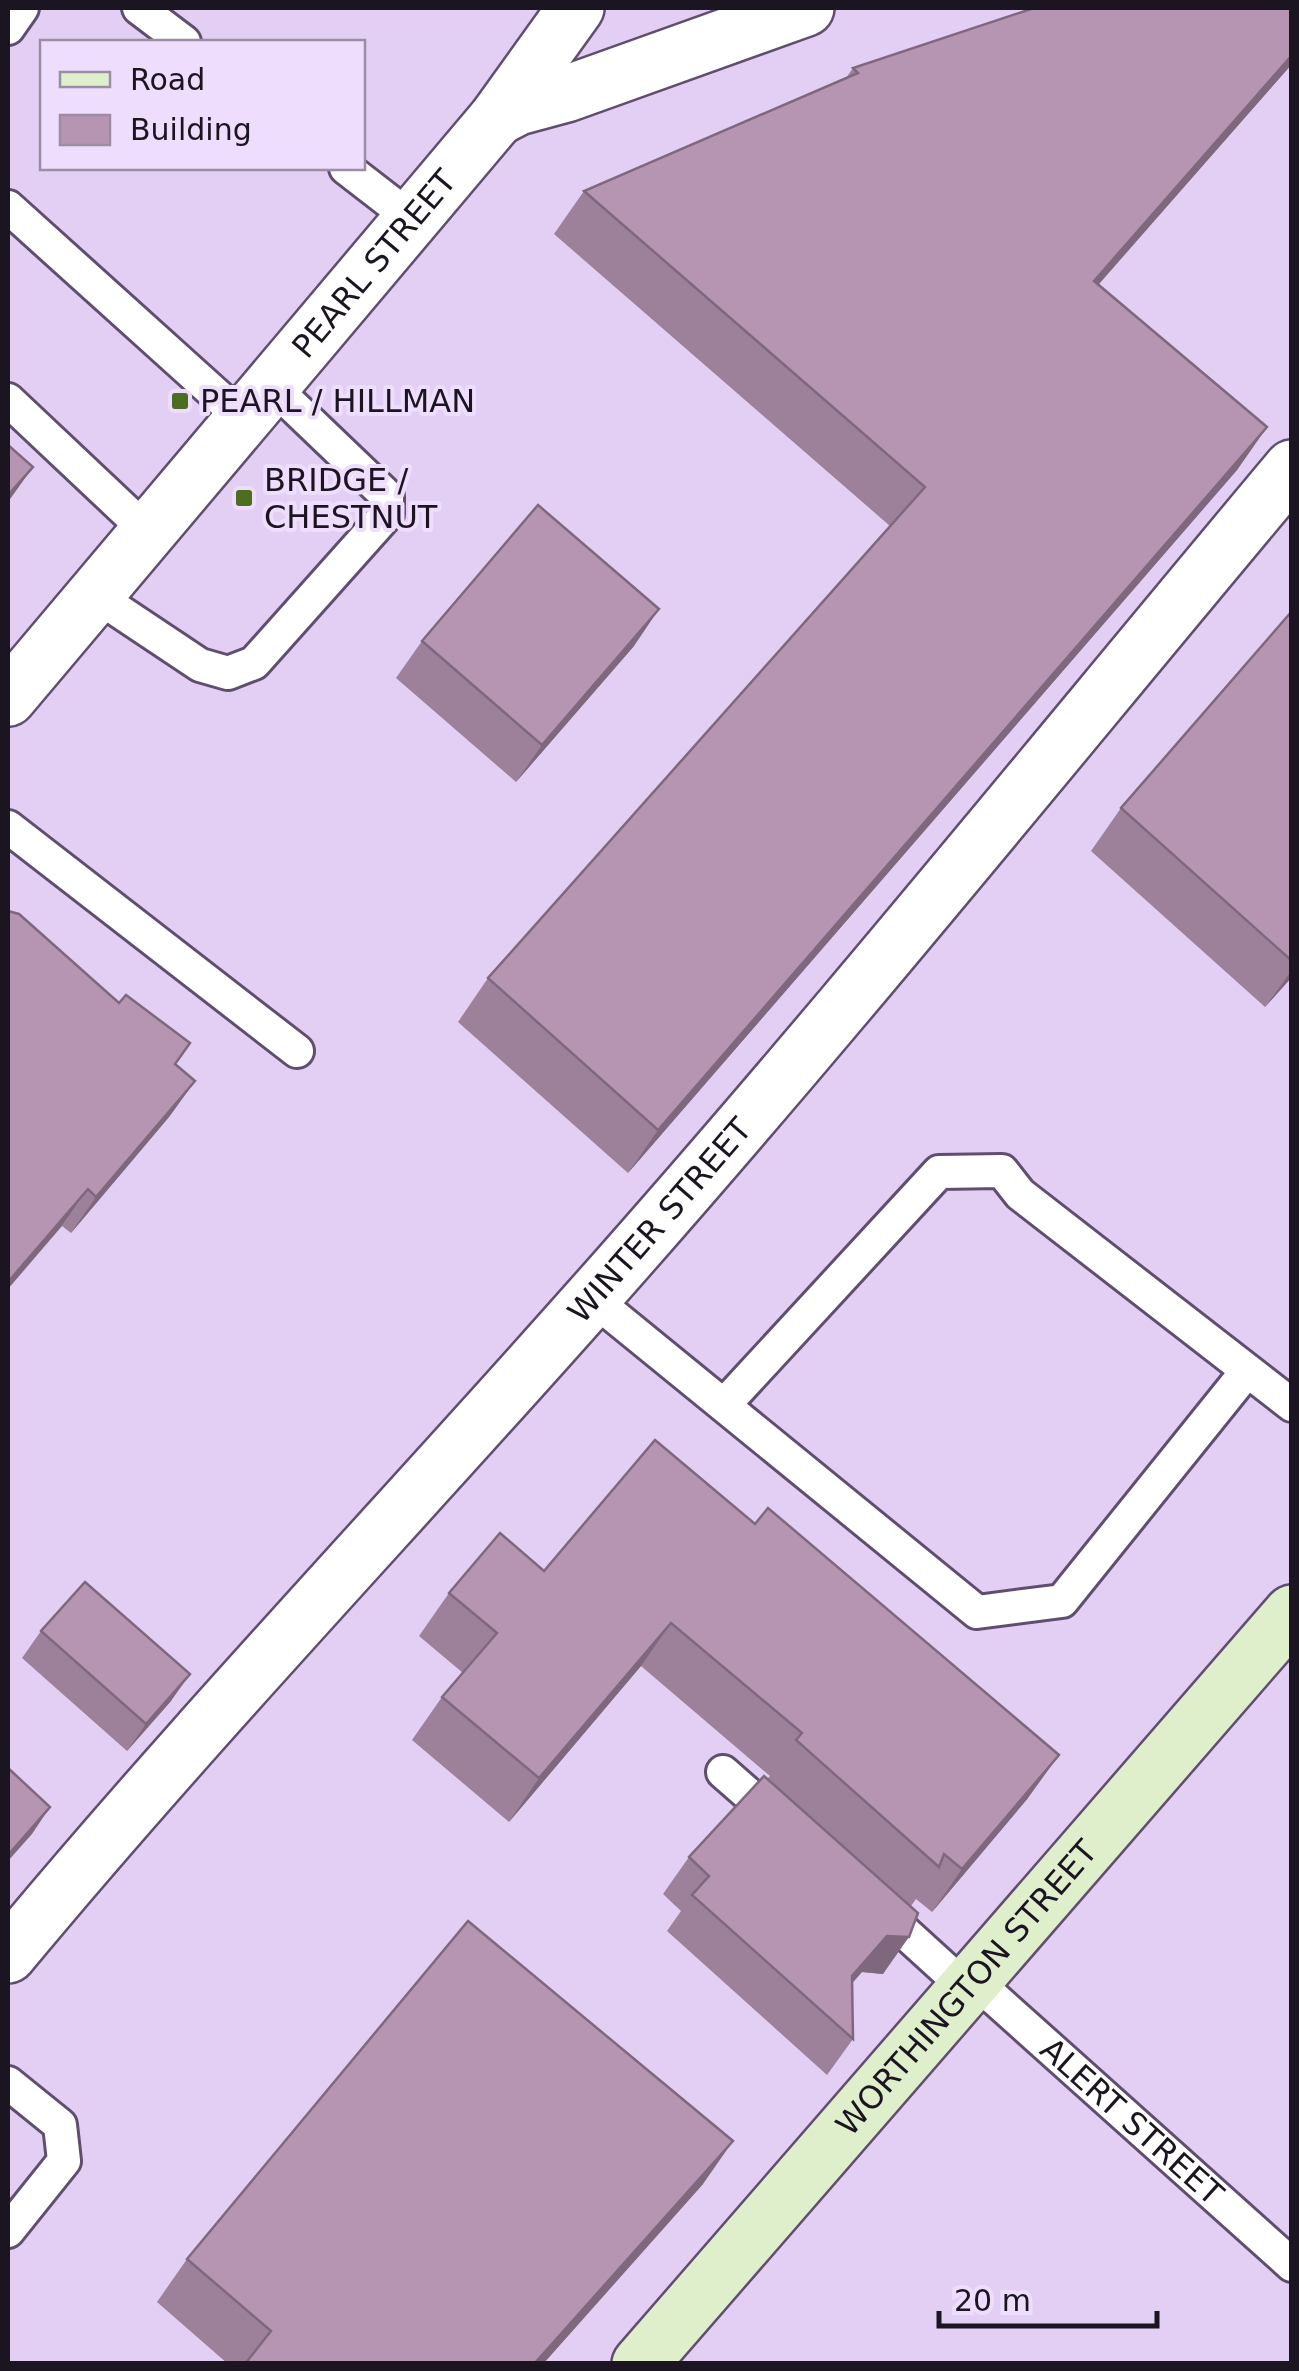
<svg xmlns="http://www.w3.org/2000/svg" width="1299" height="2371" font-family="'DejaVu Sans',sans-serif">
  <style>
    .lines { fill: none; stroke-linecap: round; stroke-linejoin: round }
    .service-casing { stroke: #604e6e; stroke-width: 38 }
    .minor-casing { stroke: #604e6e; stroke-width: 60 }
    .tertiary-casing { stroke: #604e6e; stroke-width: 60 }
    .secondary-casing { stroke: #604e6e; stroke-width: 60 }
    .service { stroke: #fff; stroke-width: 32 }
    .minor { stroke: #fff; stroke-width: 55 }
    .tertiary { stroke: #fff; stroke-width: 55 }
    .secondary { stroke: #e0efcb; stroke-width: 55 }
    .wall { fill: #9d809a }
    .shaded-wall { fill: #7f687d }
    .building { fill: #b695b3; stroke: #7f687d; stroke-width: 2.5 }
    .poi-dot { fill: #4d6d23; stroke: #eeddfc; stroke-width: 4 }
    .labels { text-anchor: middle; stroke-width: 8; stroke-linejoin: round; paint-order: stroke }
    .street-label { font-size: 32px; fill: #1b1421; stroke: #eeddfc }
    .poi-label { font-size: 32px; fill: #1b1421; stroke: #eeddfc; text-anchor: start }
  </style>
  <rect width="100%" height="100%" fill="#e3cef4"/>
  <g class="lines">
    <g class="service-casing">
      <g id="service">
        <path d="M139,8l45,34"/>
        <path d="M8,28l14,-20"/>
        <path d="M346,168l66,51"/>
        <path d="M8,207l234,211"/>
        <path d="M8,400l139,131"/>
        <path d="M95,595l105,70 28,8 26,-10 133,-149v-18l-116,-111"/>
        <path d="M8,827l289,224"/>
        <path d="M592,1298l385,314 85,-11 185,-230"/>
        <path d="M724,1405l215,-233 63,-1 18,23 272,211"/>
        <path d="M723,1772l58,51"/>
        <path d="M878,1908l89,81"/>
        <path id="s1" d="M974,1980l318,285"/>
        <path d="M8,2083l52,42 4,36 -56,70"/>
      </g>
    </g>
    <g class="minor-casing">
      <g id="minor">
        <path id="s2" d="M8,1955c187,-225 389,-437 583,-656 241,-271 468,-553 701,-831"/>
      </g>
    </g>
    <g class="tertiary-casing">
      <g id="tertiary">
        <path d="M497,118l21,-11 48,-13 240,-86"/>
        <path id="s3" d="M8,698l489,-580 79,-110"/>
      </g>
    </g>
    <g class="secondary-casing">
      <g id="secondary">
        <path id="s4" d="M640,2364l652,-751"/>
      </g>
    </g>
    <use href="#service" class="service"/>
    <use href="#minor" class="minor"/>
    <use href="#tertiary" class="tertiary"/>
    <use href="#secondary" class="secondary"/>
  </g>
  <path class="wall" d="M1292,8v56l-194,220 169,143 -30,43 -609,703 -170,-151 30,-44 402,-452 -336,-292 30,-43 262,-113 7,-10z
    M1292,611v366l-27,30 -174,-156 30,-43z
    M422,641l212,5 -118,136 -120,-104z
    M175,1064l20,17 -26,36 -98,116 -9,-7z
    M755,1524l273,274 -96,114 -16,-13 -5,7 -28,68 -21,-2 -10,11 1,56 -26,36 -160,-144 14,-20 -18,-17 26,-37 81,-81 -129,-110 -132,156 -97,-82 30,-43 21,-24 -44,-37 30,-43z
    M41,1631l130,70 -44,50 -105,-93z
    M703,2184l-160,180h-315l-71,-62 30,-43z"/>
  <path class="shaded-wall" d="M1292,55v9l-228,260 30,-43z
    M1267,427l-30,43 -609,703 30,-43z
    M33,467l-25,35v-7z
    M659,609l-25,37 -118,136 26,-37z
    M1292,970v7l-27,30z
    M195,1081l-26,36 -98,116 25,-36z
    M88,1189l-26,37 -54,63v-7z
    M671,1623l-30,43 -132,156 30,-44z
    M190,1674l-19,27 -44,50 19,-27z
    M1059,1755l-31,43 -96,114 30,-43z
    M50,1807l-18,27 -24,27v-6z
    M887,1936l22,1 -26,37 -21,-2 -36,41 26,-37z
    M733,2141l-30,43 -160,180h-9z"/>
  <path class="building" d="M1034,8h258v47l-198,226 173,146 -609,703 -170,-152 437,-491 -341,-296 274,-118 -5,-5z
    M8,445l25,22 -25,28z
    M538,505l121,104 -117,136 -120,-104z
    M1292,611v350l-171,-153z
    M8,911l11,3 100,89 7,-8 64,48 -15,21 20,17 -99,116 -8,-8 -80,93z
    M655,1440l100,84 13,-16 291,247 -97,114 -18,-15 -5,13 -143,-127 6,-7 -131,-110 -132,155 -97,-81 55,-64 -48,-40 51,-60 44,38z
    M85,1582l105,92 -44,50 -105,-93z
    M8,1768l42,39 -42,48z
    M764,1776l154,137 -9,24 -22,-1 -35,40 1,63 -161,-144 17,-19 -20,-19z
    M468,1921l265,220 -199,223h-289l26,-33 -84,-72z"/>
  <g class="poi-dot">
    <rect x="170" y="391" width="20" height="20" rx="5"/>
    <rect x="234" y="488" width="20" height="20" rx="5"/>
  </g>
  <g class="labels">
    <g class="street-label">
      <text dy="11" stroke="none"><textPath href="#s3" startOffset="568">PEARL STREET</textPath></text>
      <text dy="11" stroke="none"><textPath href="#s2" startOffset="982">WINTER STREET</textPath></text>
      <text dy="11" stroke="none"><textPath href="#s4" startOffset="498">WORTHINGTON STREET</textPath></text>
      <text dy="11" stroke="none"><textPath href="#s1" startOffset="212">ALERT STREET</textPath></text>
    </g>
    <g class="poi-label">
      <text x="200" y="412">PEARL / HILLMAN</text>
      <text x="264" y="491">BRIDGE /<tspan x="264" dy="37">CHESTNUT</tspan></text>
    </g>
  </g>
  <rect width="1299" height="2371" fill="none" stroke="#1b1421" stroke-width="20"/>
  <rect x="40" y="40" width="325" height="130" fill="#eeddfc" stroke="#9a8da4" stroke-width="2.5"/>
  <rect x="60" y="72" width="50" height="15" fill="#e0efcb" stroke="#9a8da4" stroke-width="2.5"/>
  <text x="130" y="90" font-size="30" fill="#1b1421">Road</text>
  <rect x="60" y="115" width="50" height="30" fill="#b695b3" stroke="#9a8da4" stroke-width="2.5"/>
  <text x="130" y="140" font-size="30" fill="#1b1421">Building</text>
  <path d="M939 2311v15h218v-15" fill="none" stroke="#1b1421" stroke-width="5"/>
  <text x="954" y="2311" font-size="30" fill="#1b1421" stroke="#eeddfc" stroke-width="8" paint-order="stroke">20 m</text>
</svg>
